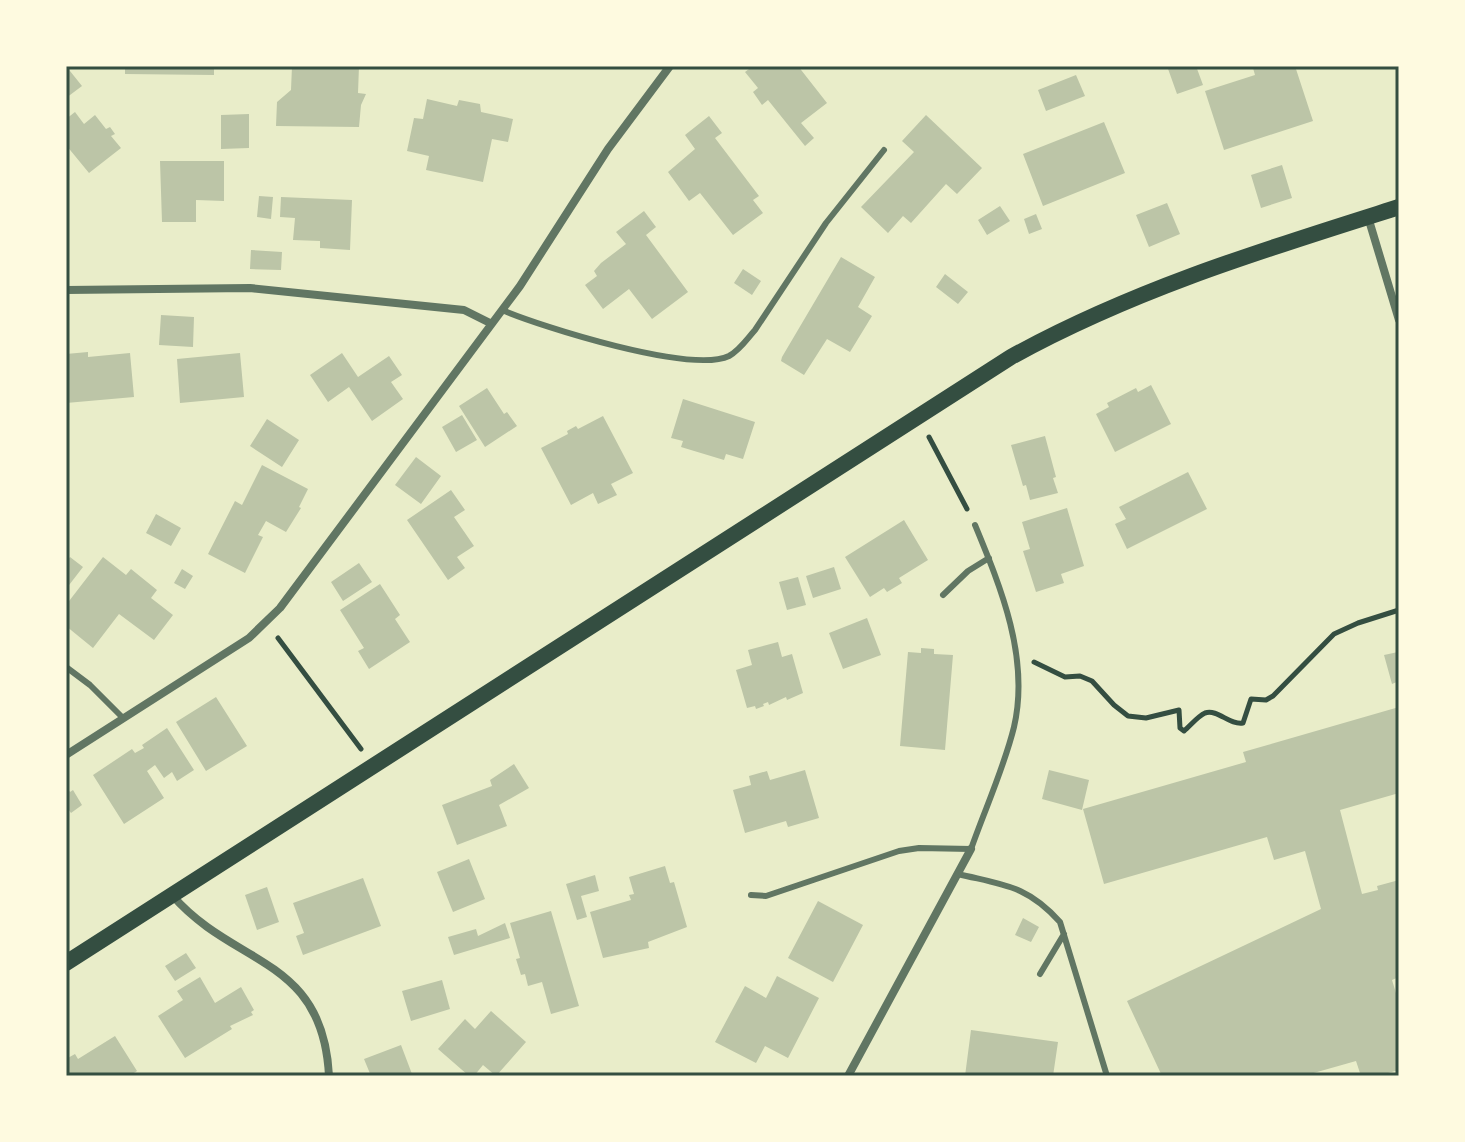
<svg xmlns="http://www.w3.org/2000/svg" width="1465" height="1142" font-family="Figtree,sans-serif">
  <style>
    .building { fill: #bcc5a7 }
    .lines { fill: none; stroke-linecap: round; stroke-linejoin: round }
    .path { stroke: #344e41; stroke-width: 5 }
    .service { stroke: #617663; stroke-width: 6 }
    .minor { stroke: #617663; stroke-width: 8 }
    .secondary { stroke: #344e41; stroke-width: 16 }
    .neatline { fill: none; stroke: #344e41; stroke-width: 3 }
  </style>
  <rect width="100%" height="100%" fill="#e9edc9"/>
  <path class="building" d="M66,66l16,20 -16,12z
    M125,66h89v9l-89,-1z
    M292,66h67l-1,27 8,1 -5,11 -2,22 -83,-1 1,-24 14,-12z
    M753,66h45l29,37 -26,20 13,15 -9,8 -37,-46 -6,5 -9,-13 5,-4 -13,-16z
    M1167,66h29l7,19 -26,9z
    M1259,66h13l1,3 22,-3 18,55 -89,29 -19,-59 50,-16 -2,-7z
    M1076,75l9,21 -39,15 -8,-21z
    M427,99l30,7 2,-6 21,4 1,8 32,7 -5,23 -16,-3 -9,43 -57,-12 3,-14 -22,-5 7,-33 9,1z
    M75,112l9,12 11,-9 11,14 4,-2 5,7 -4,2 10,12 -32,25 -23,-28v-26z
    M249,114v34l-28,1v-34z
    M926,115l56,53 -25,26 -11,-10 -35,39 -8,-7 -15,17 -27,-26 53,-55 -12,-11z
    M709,116l13,17 -7,5 44,58 -6,4 10,13 -30,22 -33,-42 -11,8 -21,-29 27,-23 -10,-14z
    M1104,122l21,51 -82,33 -20,-52z
    M160,161h64v40l-28,-1v22h-34z
    M1282,165l10,33 -31,10 -10,-33z
    M259,196l14,1 -2,22 -14,-2z
    M281,197l71,3 -2,50 -30,-2v-7l-27,-1 2,-22 -15,-1z
    M1167,203l13,31 -31,13 -13,-32z
    M1000,206l10,15 -23,14 -9,-15z
    M644,211l12,16 -10,8 42,57 -36,27 -23,-30 -26,20 -18,-24 12,-9 -3,-5 7,-8 25,-19 -10,-12z
    M1036,214l6,15 -13,5 -5,-15z
    M251,250l31,2 -1,18 -31,-1z
    M841,257l34,20 -17,30 14,9 -22,36 -23,-13 -23,36 -23,-14 1,-4z
    M743,269l18,12 -9,14 -18,-12z
    M945,274l23,18 -10,12 -22,-17z
    M161,315l33,2 -1,30 -34,-2z
    M88,352v5l42,-4 4,44 -68,6v-49z
    M240,353l4,44 -64,6 -3,-44z
    M342,353l16,24 31,-21 13,19 -11,7 12,17 -31,22 -23,-34 -21,15 -18,-27z
    M1151,385l20,39 -56,28 -19,-38 13,-7 -2,-4 29,-15 2,4z
    M487,388l17,26 3,-2 10,14 -32,21 -26,-41z
    M683,399l72,23 -12,37 -17,-5 -2,6 -43,-13 2,-6 -12,-3z
    M462,415l15,25 -21,12 -14,-25z
    M603,416l30,57 -22,11 6,11 -19,9 -5,-11 -22,12 -30,-57 27,-14 -1,-3 9,-5 2,3z
    M267,419l32,21 -17,27 -32,-21z
    M1045,436l11,41 -3,1 5,15 -28,7 -4,-15 -3,1 -12,-41z
    M416,457l25,19 -20,28 -26,-19z
    M262,465l46,24 -9,18 2,1 -15,24 -20,-11 -8,14 5,2 -18,36 -37,-19 27,-53 7,4z
    M1188,472l19,37 -80,40 -12,-25 11,-5 -7,-12z
    M451,490l14,20 -11,7 20,29 -17,11 8,11 -17,12 -41,-60z
    M1067,508l17,58 -23,8 3,9 -28,9 -13,-41 7,-2 -8,-27z
    M156,514l25,14 -10,18 -25,-13z
    M904,520l24,40 -29,18 3,5 -15,9 -3,-4 -14,9 -25,-40z
    M70,557l13,10 -17,22v-27z
    M103,557l23,18 5,-6 26,21 -6,8 22,17 -19,25 -35,-26 -26,34 -27,-22v-21z
    M359,563l13,19 -29,19 -12,-19z
    M834,567l7,22 -28,9 -7,-22z
    M182,569l11,7 -8,13 -11,-6z
    M798,577l8,28 -19,5 -8,-28z
    M380,584l20,31 -5,4 15,23 -41,27 -11,-18 6,-3 -24,-38z
    M867,618l14,37 -38,14 -14,-36z
    M778,642l4,15 10,-3 11,39 -16,7 -1,-3 -17,8 -1,-3 -5,2 1,2 -8,3 -1,-3 -8,2 -11,-38 16,-5 -4,-15z
    M921,648l13,1v5l19,1 -8,95 -45,-4 8,-94 13,1z
    M1398,652l1,29 -7,3 -8,-29z
    M216,697l31,49 -41,25 -30,-49z
    M1399,707v86l-59,17 22,84 16,-4 -1,-4 22,-6v97l-7,3 7,23v67l-11,3 1,3h-28l-5,-15 -53,15h-141l-35,-75 194,-92 -16,-58 -31,9 -7,-23 -163,47 -21,-75 163,-47 -3,-10z
    M167,728l27,42 -17,11 -5,-9 -8,6 -9,-13 -8,6 17,27 -40,26 -31,-49 39,-26 3,4 9,-5 -2,-3z
    M514,764l15,24 -30,17 8,21 -50,19 -15,-40 50,-19 -2,-6z
    M805,770l14,48 -31,9 -2,-6 -41,12 -12,-43 18,-5 -2,-9 18,-5 3,9z
    M1049,770l40,10 -7,30 -40,-11z
    M66,786l4,6 3,-2 9,15 -11,8 -5,-7z
    M469,859l16,40 -32,13 -16,-40z
    M665,866l5,17 4,-1 13,45 -39,15 1,6 -46,10 -13,-46 41,-12 -2,-5 5,-1 -5,-17z
    M595,875l4,16 -18,5 6,21 -10,3 -11,-36z
    M363,878l18,48 -78,29 -7,-19 8,-3 -11,-30z
    M267,887l12,35 -22,8 -12,-35z
    M818,901l45,24 -30,57 -45,-24z
    M551,911l28,95 -28,8 -9,-32 -14,4 -3,-12 -4,1 -5,-16 4,-1 -10,-35z
    M1023,918l16,9 -8,15 -16,-7z
    M505,923l5,15 -56,17 -6,-18 28,-8 2,7z
    M186,953l10,15 -21,13 -10,-15z
    M777,976l42,22 -31,60 -23,-12 -9,17 -41,-21 30,-56 21,12z
    M200,977l15,26 26,-16 13,23 -3,2 2,3 -23,11 2,3 -47,29 -27,-42 25,-16 -6,-9z
    M442,980l8,29 -39,12 -9,-30z
    M491,1011l35,31 -30,34 -13,-11 -9,11h-5l-31,-27 27,-30 10,10z
    M971,1030l87,12 -5,34h-88z
    M115,1036l22,35 -8,5h-63v-17l9,-5 3,5z
    M401,1045l11,29 -41,2 -7,-17z"/>
  <g class="lines">
    <path class="path" d="M929,437l38,72
      M278,638l83,111
      M1034,662l31,15 15,-1 12,5 22,24 14,11 18,2 33,-8 1,18 4,3c6,-5 14,-15 21,-18 13,-4 24,12 38,10l8,-24 15,1 7,-4 61,-62 24,-11 41,-13"/>
    <path class="service" d="M502,310c40,17 189,64 227,46 11,-6 18,-17 26,-26l71,-107 58,-73
      M943,595l25,-24 21,-13
      M66,667l24,18 32,32
      M958,874c45,11 69,11 102,48l47,154
      M751,895l15,1 133,-45 20,-3 52,1c14,-40 33,-81 43,-122 16,-69 -13,-139 -39,-202
      M1040,974l24,-40"/>
    <path class="minor" d="M1368,217l31,103
      M66,290l184,-2 214,22 26,13
      M66,755l183,-117 31,-30 240,-322 88,-137 62,-83
      M172,895c62,72 151,61 157,181
      M848,1076l123,-227"/>
    <path class="secondary" d="M66,963l945,-606c123,-68 255,-108 388,-150"/>
  </g>
  <rect width="1465" height="1142" fill="none" stroke="#fefae0" stroke-width="136"/>
  <rect x="68" y="68" width="1329" height="1006" class="neatline"/>
</svg>
